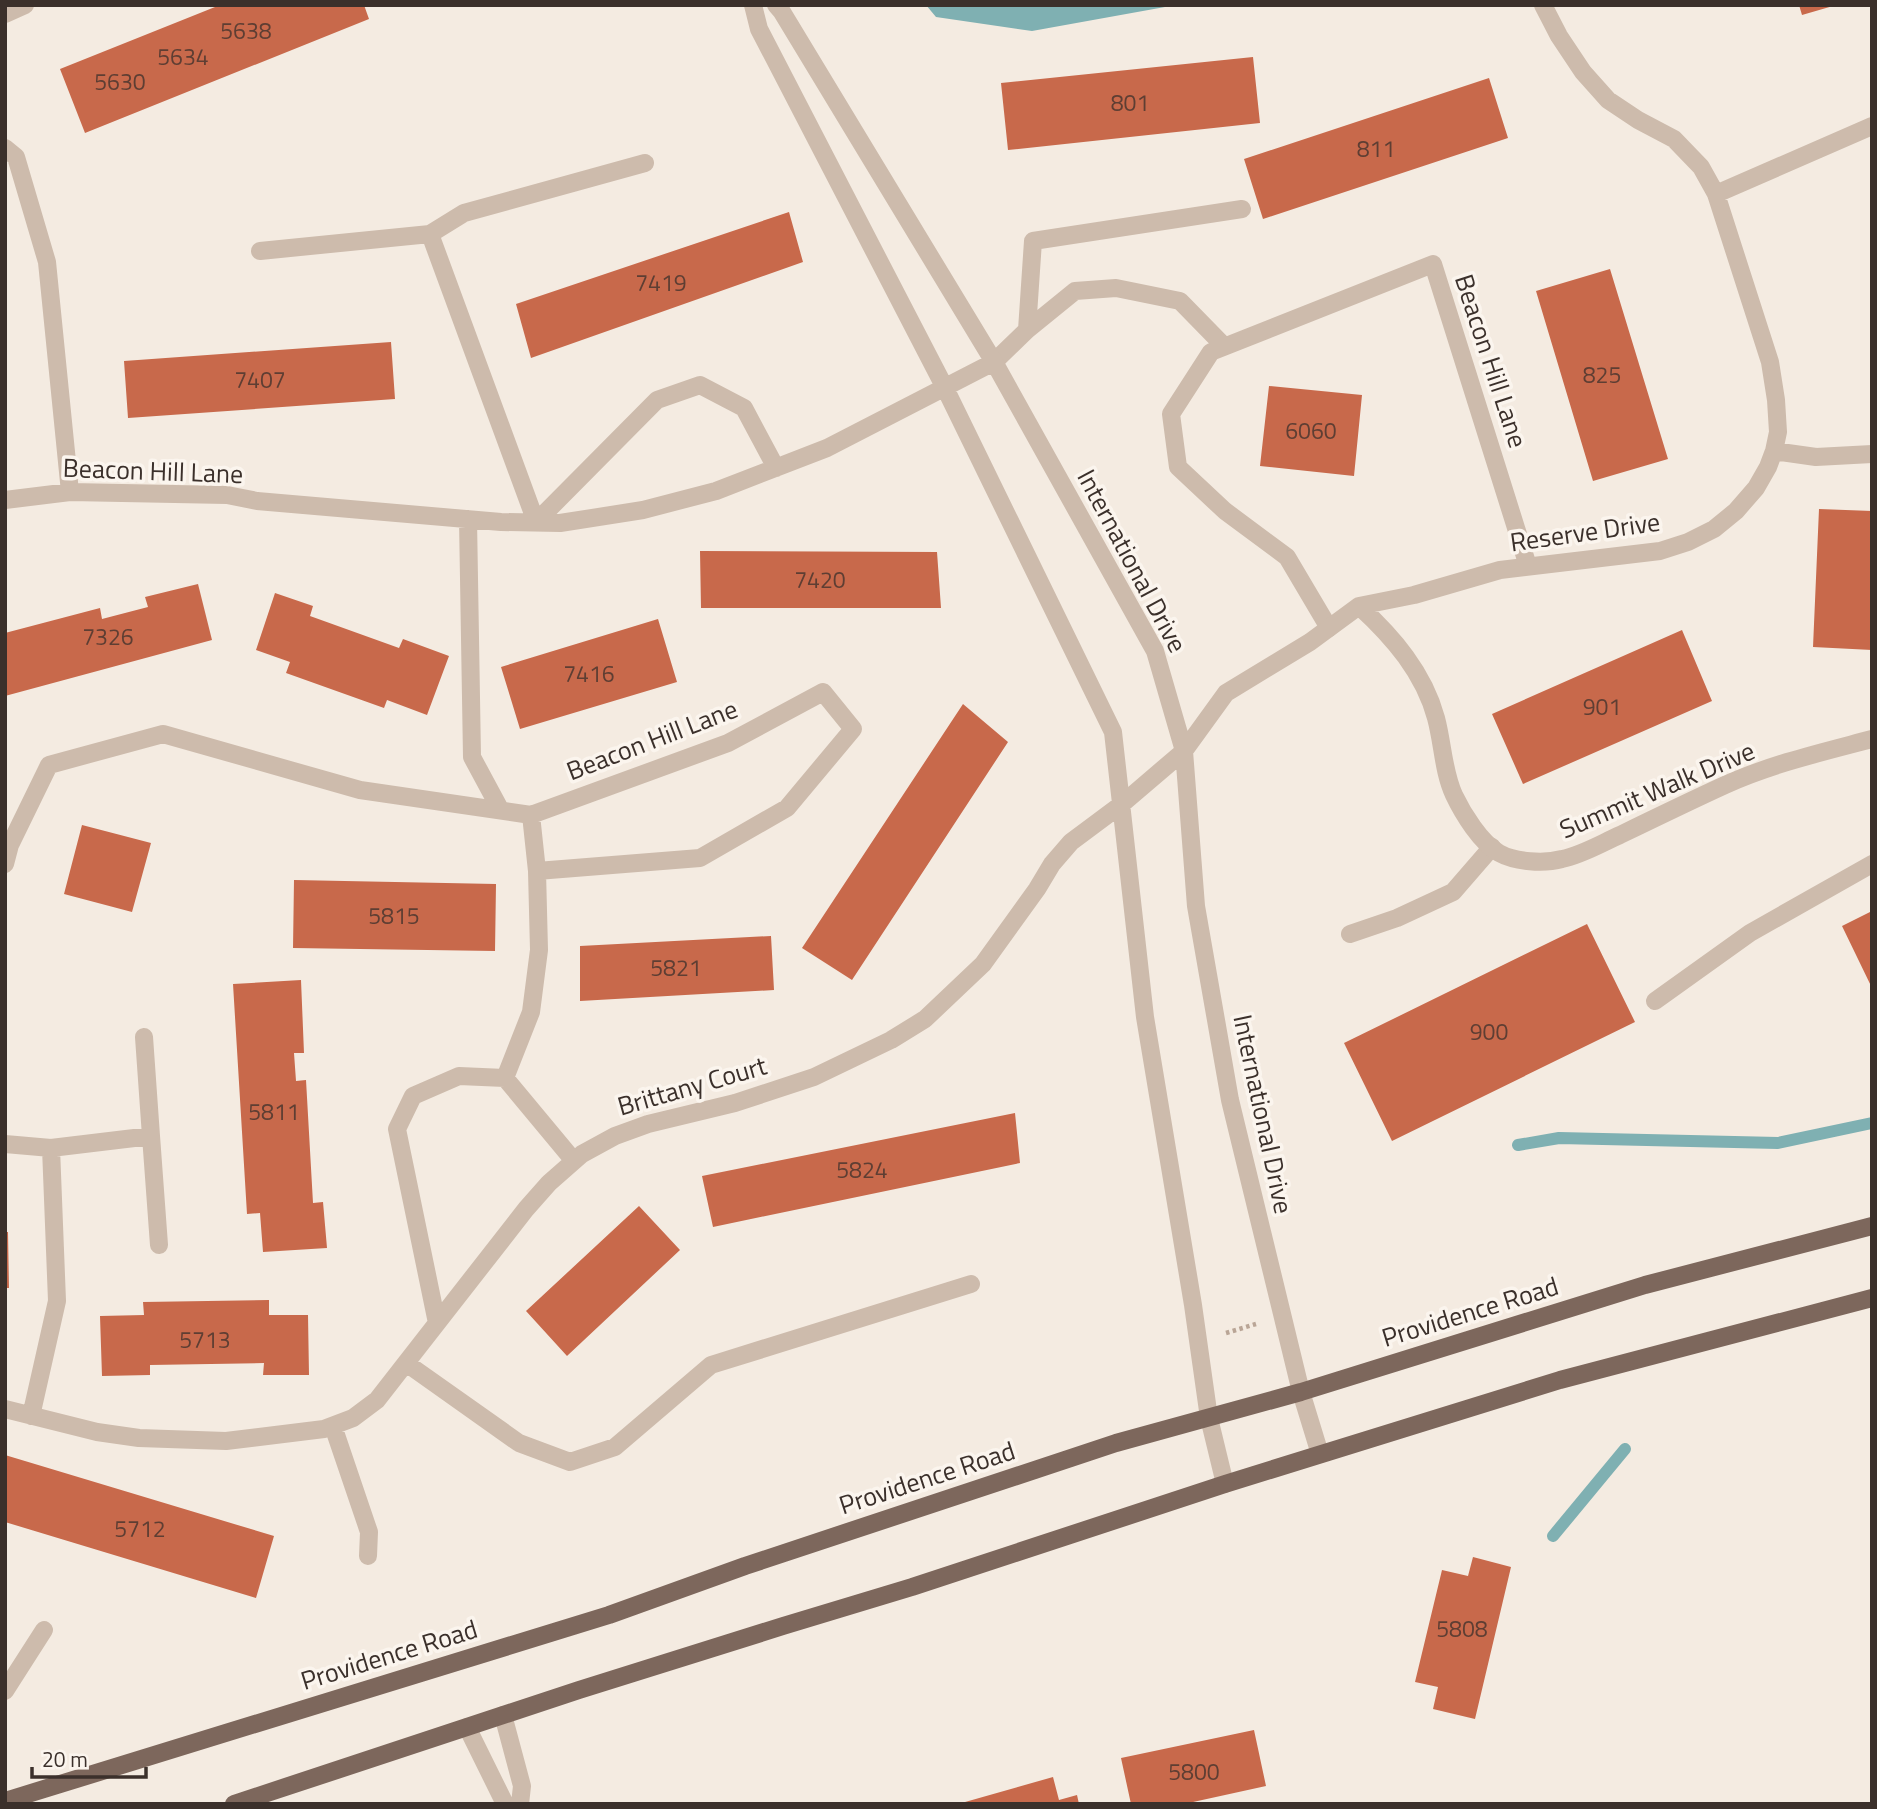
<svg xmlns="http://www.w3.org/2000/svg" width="1877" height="1809" font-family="'Titillium Web',sans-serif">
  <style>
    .water { fill: #7fb0b2 }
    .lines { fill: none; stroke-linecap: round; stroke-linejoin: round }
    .stream { stroke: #7fb0b2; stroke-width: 12 }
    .building { fill: #c8694b }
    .path { stroke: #b9a596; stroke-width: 4.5; stroke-dasharray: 3.5 3.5; stroke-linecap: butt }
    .lane { stroke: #cdbbac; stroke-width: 18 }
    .street { stroke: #cdbbac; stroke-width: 18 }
    .primary { stroke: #7d675c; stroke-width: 18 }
    .labels { text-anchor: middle; stroke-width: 7; stroke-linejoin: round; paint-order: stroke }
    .number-label { font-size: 23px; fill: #5e3e33 }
    .street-label { font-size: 26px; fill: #3b302b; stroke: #fbf5ee }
  </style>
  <rect width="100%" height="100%" fill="#f4ebe1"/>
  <path class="water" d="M926,5h274l-35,2 -133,24 -96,-14z"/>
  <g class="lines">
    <path class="stream" d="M1518,1145l41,-7 219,5 94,-20
      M1553,1536l72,-87"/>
  </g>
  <path class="building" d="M220,5h144l5,14 -284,114 -25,-64z
    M1799,5h34v1l-31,9z
    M1253,57l7,66 -252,27 -7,-67z
    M1489,78l19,60 -245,81 -19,-60z
    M789,212l14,50 -272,96 -15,-54z
    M1610,269l58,190 -75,22 -57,-190z
    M391,342l4,57 -267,19 -4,-57z
    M1269,386l93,9 -8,81 -94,-10z
    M1819,509l53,2v139l-59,-3z
    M700,551l237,1 4,56h-240z
    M198,584l14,56 -207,56v-63l95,-25 2,11 46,-12 -3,-10z
    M275,593l38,13 -3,10 89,32 4,-9 46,17 -22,59 -40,-15 -3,8 -98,-35 4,-11 -34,-12z
    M658,619l19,63 -157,47 -19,-62z
    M1682,630l30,71 -189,83 -31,-70z
    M963,704l45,38 -156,238 -50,-32z
    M82,825l69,18 -19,69 -68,-18z
    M294,880l202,4 -1,67 -202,-3z
    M1872,911v77l-30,-62z
    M1587,924l48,98 -243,119 -48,-98z
    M771,936l3,54 -194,11v-55z
    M301,980l3,73h-10l2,28 10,-1 7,123 10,-1 4,46 -64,4 -3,-39 -13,1 -14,-230z
    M1015,1113l5,50 -307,64 -11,-51z
    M639,1206l41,44 -113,106 -41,-45z
    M5,1232h3l1,56h-4z
    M269,1300v15h39l1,60h-46l1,-12 -114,2v10l-48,1 -2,-60 44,-1 -1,-13z
    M5,1455l269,81 -18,62 -251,-76z
    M1473,1557l38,10 -36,152 -42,-10 5,-22 -23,-5 27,-112 26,6z
    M1254,1730l12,56 -82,18h-53l-10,-46z
    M1053,1777l6,23 18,-5 2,9h-121z"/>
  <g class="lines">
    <path class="path" d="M1226,1333l30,-9"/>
    <path class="lane" d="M1027,330l6,-89 209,-32
      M994,362l33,-32 48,-39 41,-3 64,13 44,45
      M1329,628l-42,-71 -62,-46 -47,-44 -7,-53 40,-62 222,-88 95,302
      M1350,934l47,-16 56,-26 39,-45
      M1655,1001l95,-68 122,-69
      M503,1715l19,71 -2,18
      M467,1727l38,77"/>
    <path class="street" d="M753,5l6,24 186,359 168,344 32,285 48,288 16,113 16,66
      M776,5l6,7 212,350 161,289 29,100 12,155 34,194 71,292 19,62
      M5,14l20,-9
      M5,148l11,9 31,105 23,230
      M645,163l-181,50 -34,21 106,288 121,-122 43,-15 44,23 32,60
      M1716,194l156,-68
      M260,251l170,-17
      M1774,451l42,6 56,-3
      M5,500l65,-8 157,3 30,6 244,21 59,1 83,-13 73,-19 111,-43 167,-86
      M468,519l4,238 28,52
      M1359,606c34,31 65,67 77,112 7,26 7,53 18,77 9,19 27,48 45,58 16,9 45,11 63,6 20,-4 40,-16 58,-24 35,-17 70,-34 105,-50 46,-21 98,-33 147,-46
      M5,864l5,-19 39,-80 114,-31 197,56 171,25 197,-72 95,-51 30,37 -66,79 -87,50 -163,13
      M505,1078l26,-66 8,-62 -2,-79 -6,-56
      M151,1136l8,109
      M5,1144l46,4 6,153 -26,115
      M51,1148l100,-12 -7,-99
      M437,1323l-40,-194 16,-33 46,-20 46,2 69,83
      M406,1363l113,80 51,19 45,-15 96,-82 260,-81
      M5,1409l92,23 42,6 87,3 98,-12 29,-11 24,-18 149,-191 23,-26 33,-29 33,-18 33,-12 87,-21 79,-26 77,-37 34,-21 58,-55 54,-75 15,-25 19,-22 51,-38 62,-53 42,-58 84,-51 49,-36 55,-11 86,-25 160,-19 28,-9 26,-13 22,-18 20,-23 12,-21 6,-16 4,-19 -2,-32 -6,-38 -54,-168 -15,-27 -27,-28 -36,-19 -30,-20 -25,-28 -24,-36 -16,-31
      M333,1426l36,106 -1,24
      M5,1691l39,-61"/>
    <path class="primary" d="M5,1801l604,-186 136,-49 371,-123 185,-51 344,-107 227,-59
      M234,1804l345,-114 204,-64 129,-39 313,-103 335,-104 312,-82"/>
  </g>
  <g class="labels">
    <g class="number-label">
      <text x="246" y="39">5638</text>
      <text x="183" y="65">5634</text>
      <text x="120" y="90">5630</text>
      <text x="1130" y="111">801</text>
      <text x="1376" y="157">811</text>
      <text x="661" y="291">7419</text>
      <text x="1602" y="383">825</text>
      <text x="260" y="388">7407</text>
      <text x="1311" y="439">6060</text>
      <text x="820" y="588">7420</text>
      <text x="108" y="645">7326</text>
      <text x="589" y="682">7416</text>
      <text x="1602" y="715">901</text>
      <text x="394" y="924">5815</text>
      <text x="676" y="976">5821</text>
      <text x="1489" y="1040">900</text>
      <text x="274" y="1120">5811</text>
      <text x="862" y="1178">5824</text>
      <text x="205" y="1348">5713</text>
      <text x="140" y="1537">5712</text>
      <text x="1462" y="1637">5808</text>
      <text x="1194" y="1780">5800</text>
    </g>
    <g class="street-label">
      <text transform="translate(1491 361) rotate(72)" y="9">Beacon Hill Lane</text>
      <text transform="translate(153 471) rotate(2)" y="9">Beacon Hill Lane</text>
      <text transform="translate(1585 532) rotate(-8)" y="9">Reserve Drive</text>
      <text transform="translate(1132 561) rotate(62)" y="9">International Drive</text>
      <text transform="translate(652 740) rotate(-21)" y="9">Beacon Hill Lane</text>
      <text transform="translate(1657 790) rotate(-23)" y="9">Summit Walk Drive</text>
      <text transform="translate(692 1086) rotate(-16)" y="9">Brittany Court</text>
      <text transform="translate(1263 1114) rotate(78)" y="9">International Drive</text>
      <text transform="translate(1470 1312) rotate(-17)" y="9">Providence Road</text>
      <text transform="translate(927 1478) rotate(-18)" y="9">Providence Road</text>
      <text transform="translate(389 1655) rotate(-17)" y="9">Providence Road</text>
    </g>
  </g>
  <rect width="1877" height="1809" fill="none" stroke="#3b302b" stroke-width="14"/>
  <path d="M32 1767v10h114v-10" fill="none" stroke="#3b302b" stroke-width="3.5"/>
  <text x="42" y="1767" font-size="21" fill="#3b302b" stroke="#fbf5ee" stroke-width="5" paint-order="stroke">20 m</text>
</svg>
